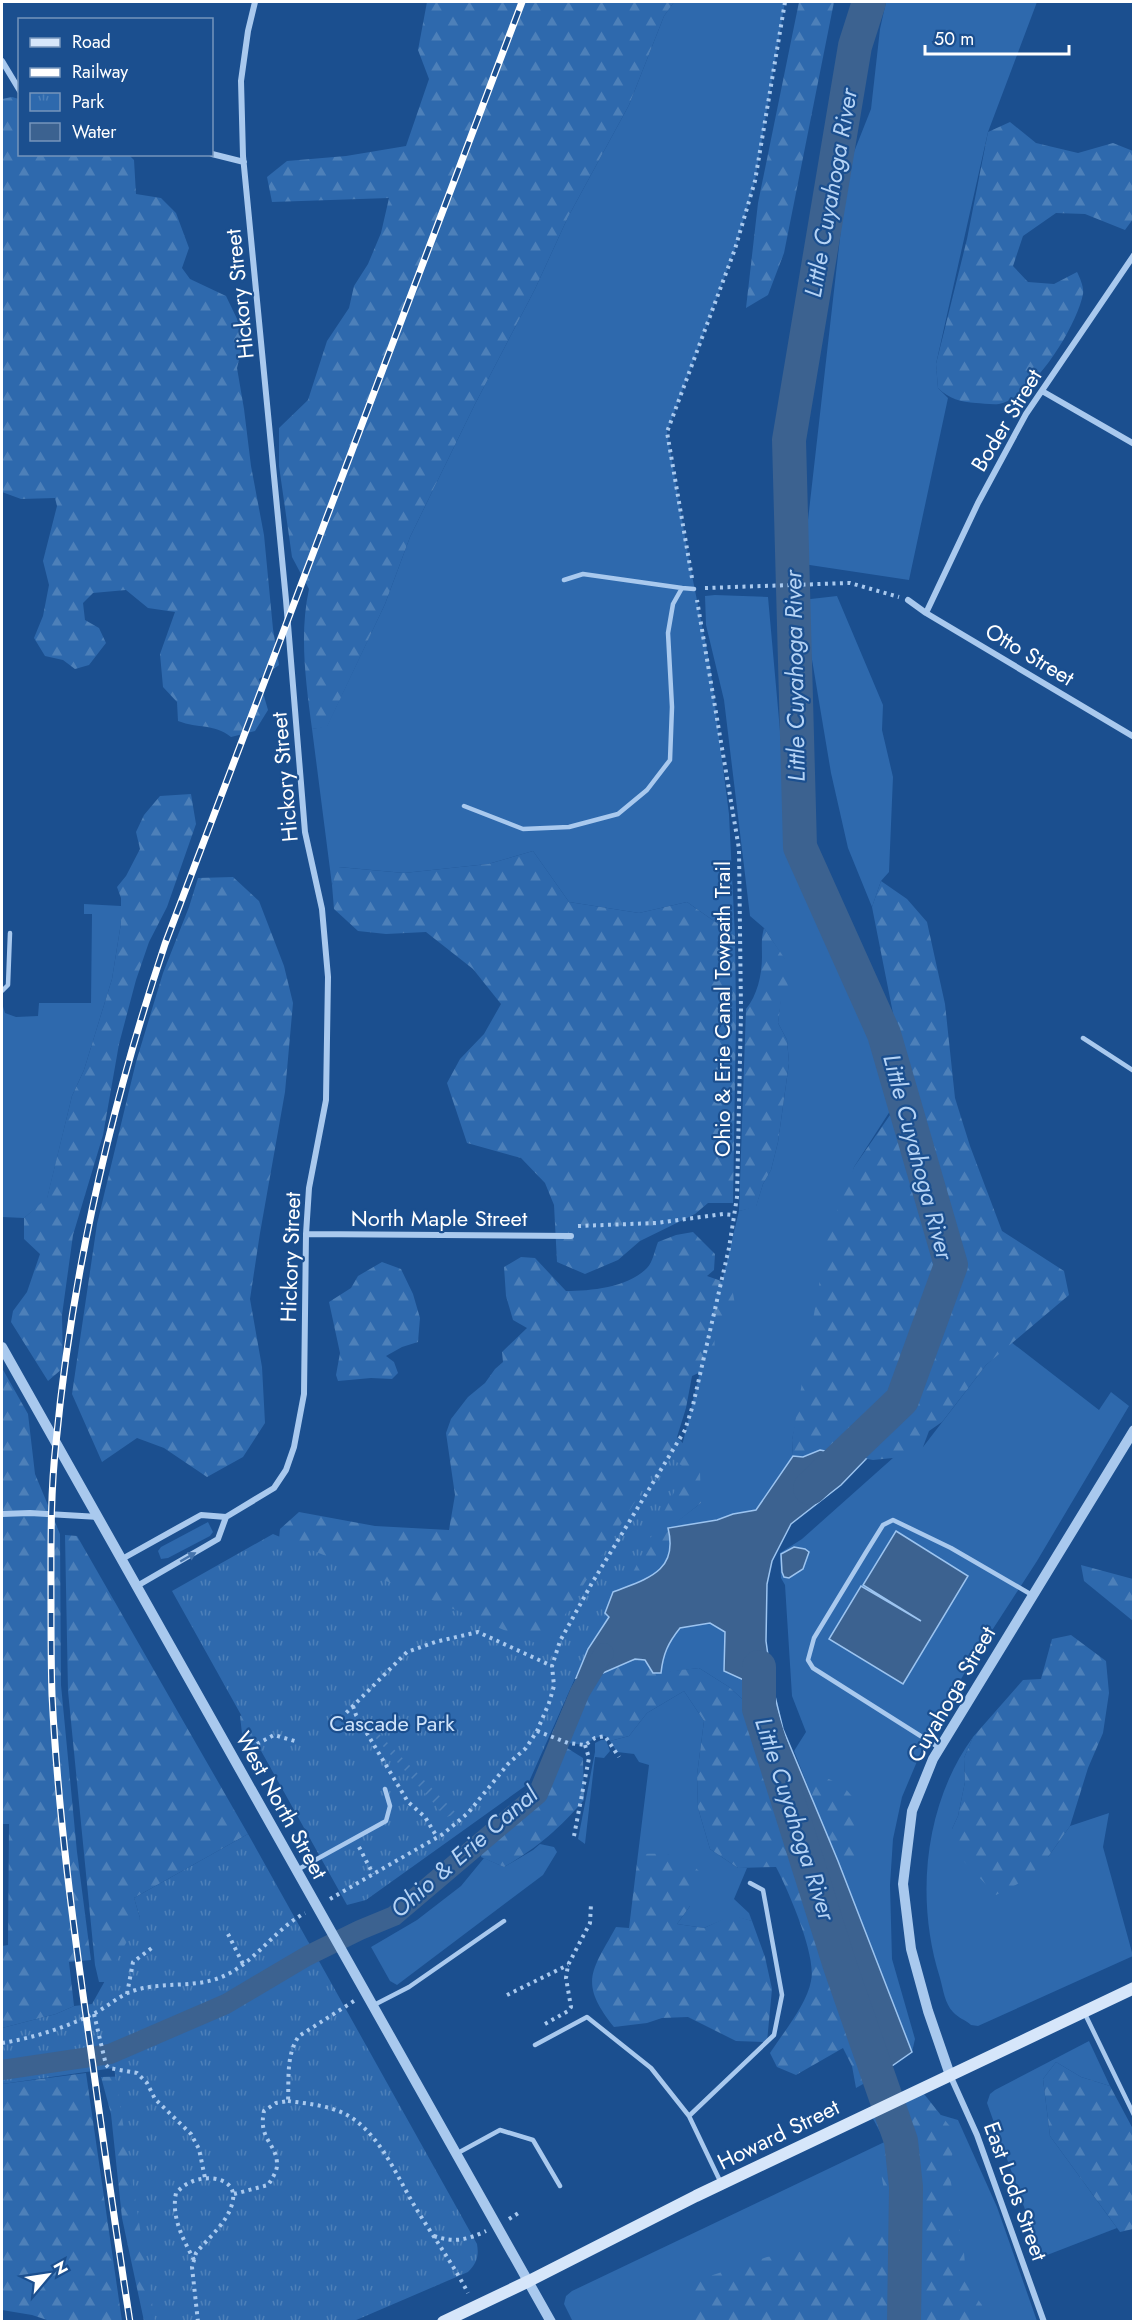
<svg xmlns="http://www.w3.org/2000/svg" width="1135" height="2323" font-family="Jost,sans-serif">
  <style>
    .grass { fill: #2e69ad }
    .forest { fill: url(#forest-firs) }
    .park { fill: url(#park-tufts) }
    .garden { fill: url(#garden-furrows) }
    .water { fill: #3c6290; stroke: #9cc4f0; stroke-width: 1.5 }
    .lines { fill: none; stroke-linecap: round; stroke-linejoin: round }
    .canal { stroke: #3c6290; stroke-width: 20 }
    .river { stroke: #3c6290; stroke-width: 34 }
    .path { stroke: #a9c9ee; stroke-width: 4; stroke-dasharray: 3 4.5; stroke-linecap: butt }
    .service { stroke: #a9c9ee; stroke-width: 4.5 }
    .minor { stroke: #a9c9ee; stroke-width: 6 }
    .tertiary { stroke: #a9c9ee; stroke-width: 10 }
    .secondary { stroke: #d6e6fa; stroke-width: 12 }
    .rail-casing { stroke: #fff; stroke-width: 7 }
    .rail { stroke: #1b4f8f; stroke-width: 4.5; stroke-dasharray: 14; stroke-linecap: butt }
    .oneway { fill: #4674ac }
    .labels { text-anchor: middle; stroke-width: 4.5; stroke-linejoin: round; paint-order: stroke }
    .street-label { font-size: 22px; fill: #fff; stroke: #1b4f8f }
    .park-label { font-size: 22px; fill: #cfe3fa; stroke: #1b4f8f }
    .water-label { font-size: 24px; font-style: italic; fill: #b5d3f5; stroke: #1b4f8f }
  </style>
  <defs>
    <pattern id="forest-firs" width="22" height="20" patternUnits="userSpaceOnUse" patternTransform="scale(1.5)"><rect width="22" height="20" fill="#2e69ad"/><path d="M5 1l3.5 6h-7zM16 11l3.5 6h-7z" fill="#4d80b9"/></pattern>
    <pattern id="park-tufts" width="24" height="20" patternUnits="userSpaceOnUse" patternTransform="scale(1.5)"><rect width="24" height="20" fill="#2e69ad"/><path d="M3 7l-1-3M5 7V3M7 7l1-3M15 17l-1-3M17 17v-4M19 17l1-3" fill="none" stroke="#4d80b9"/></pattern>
    <pattern id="garden-furrows" width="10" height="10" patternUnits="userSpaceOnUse" patternTransform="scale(1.5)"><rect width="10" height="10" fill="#2e69ad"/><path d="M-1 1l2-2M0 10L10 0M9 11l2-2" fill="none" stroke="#4d80b9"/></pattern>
  </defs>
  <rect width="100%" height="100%" fill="#1b4f8f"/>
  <path class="grass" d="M674,2h111l-30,179 -20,68 -68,183 22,128 21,106 19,148 6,122 -48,-34 -48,11 -70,-11 -36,-51 -45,13 -84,9 -65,-6 -7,18 -20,-156 15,-3 58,-122 25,-67 65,-133 60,-115 33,-72 61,-112 35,-89z
    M886,2h151l-49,130 -52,232 2,24 10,10 -39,182 -106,-16 45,-397 23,-58 9,-80z
    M715,595l53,2 14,156 15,89 2,-10 1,16 84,186 17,60 -47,73 -62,273 1,16 -37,54 -23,4 -17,7 -48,7 33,-25 -21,-49 59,-243 17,-5 7,-22 8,-14 7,-28 11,-79 -2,-23 -9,-17 7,-63 -21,-32 -14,-12 -26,-216 -18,-75 -1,-29z
    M837,596l46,109 -1,25 11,47 -4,95 -8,9 -9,26 -24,-59 -17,-75 -29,-173z
    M84,904l37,2v17l-9,56 -28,91 -12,26 -25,103 -23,19 -22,-1v-214l3,10 11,4 22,-1 1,-13h52l1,-89h-8z
    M1011,1342l88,68 12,-18 18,14 -92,155 -70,108 -38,64 -27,64 -9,42 -3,46 2,74 23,80 -3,13 -118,-301 12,-19 -14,-36 -7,-111 -4,-7 -1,-25 22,-14 101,-90 20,-2 63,-82z
    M208,1522l5,10 -3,4 -42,22 -7,1 -3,-8 3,-4z
    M710,1623l15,9 -1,39 20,9 18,37 -33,-30 -30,-19 -38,5c2,-19 7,-30 19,-45z
    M684,1691l20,30 -7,54 1,33 12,41 28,19h9l-13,31 15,14 3,8 -20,-5 -28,12 -27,-4 13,-18 -22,-52h-30l11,-89 -10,-3 -5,-8 -17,-2 -7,-11 19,-5 18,-23z
    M973,1737l-9,21 1,24 -7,34 -6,13 96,28 22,-31 39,-13 -6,34 30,109 -155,70 -7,-1c-5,-5 -13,-7 -18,-13 -8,-8 -10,-23 -13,-34 -25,-78 -16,-174 33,-241z
    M601,1740h5l4,11 -6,7 -9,-1 -10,87 -7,-5 17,-87v-9z
    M540,1844l14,3 3,5 -14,23 -146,110 -7,-4 -19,-34 46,-27 44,-34 23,-28 20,9 29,-17z
    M1089,2041l21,45 -29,-9 -25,-15 -13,17 7,57 67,92 -75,29 -55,-154 3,-9 5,-4z
    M941,2115l17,5 39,87 40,114 -464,1 -9,-18 2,-8 6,-5z"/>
  <path class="forest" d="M427,2h247l-10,14 -35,89 -61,112 -33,72 -60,115 -65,133 -25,67 -58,123 -15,2c-6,-46 -13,-94 -3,-140l-17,-32 -13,-91v-38l29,-28 19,-59 22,-33 5,-22 14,-22 13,-31 8,-35 -117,4 -5,-25 20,-16 59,-5 60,-10 23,-67 -11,-29z
    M799,2h35l-50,251 -16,42 -22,13 12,-105z
    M12,97l7,2 1,55h108l6,6 2,34 25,4 15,15 13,35 -7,20 8,11 36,17 13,27 4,20 -6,25 7,41 7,57 13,69 9,94 6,36 -20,14 9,31 -13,21 -24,6c-18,-14 -32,-8 -53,-16l-1,-19 -14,-15 -3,-33 15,-42 -27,-4 -22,-18 -33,3 -10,10 2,17 14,8 7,15 -17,22 -14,4 -12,-9 -18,-4 -11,-18 9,-22 6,-31 -6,-24 14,-55 -2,-8 -34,1 -19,-7v-393z
    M1010,122l26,21 42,10 35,-10 20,8v68l-8,11 -40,-16 -29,-1 -33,23 -10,30 15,16 26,2 23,-12c3,6 7,15 6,22 -6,32 -50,103 -84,110 -7,1 -17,-1 -23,-1 -15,-1 -27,-4 -38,-15l-2,-24 31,-125 21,-107z
    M191,794l5,30 -29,83 -18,35 -13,38 -17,64 -16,91 -30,100 -11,80 1,53 -15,13 -37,-59 2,-11 14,-19 13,-38 -16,-15v-21l23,-20 25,-102 12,-26 28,-91 9,-56v-25l-4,-11 9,-11 14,-27 -4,-17 8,-17 16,-19z
    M533,851l36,51 70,11 48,-11 48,34 1,82 -3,185h-25l-13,11 -55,27 -22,19 -33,14 -28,-12 -3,-57 -9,-22 -24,-25 -54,-15 -20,-60 13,-24 24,-25 17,-30 -28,-35 -47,-37 -40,2 -28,-3 -24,-22 -2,-24 6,-18 66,6 84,-9z
    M233,877l26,24 25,65 9,37 -8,89 -25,141 -10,66 12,68 3,56 -22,34 -36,20 -43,-29 -27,-10 -35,24 -30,-68 25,-170 39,-162 27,-89 26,-66 9,-29z
    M881,881l26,18 20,23 18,82 10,94 15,48 32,85 62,40 5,24 -83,70 -44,57 -13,9 -6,16 -11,9 -39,4 -53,-10 -17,7 -10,-1 -1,-16 36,-206 26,-67 54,-78 -36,-182z
    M764,928l21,31 3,28 -7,14 -3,22 9,17 2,23 -11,79 -7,28 -8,14 -7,23 -17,4 7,-202c11,-13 16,-34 16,-52 0,-10 -1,-19 2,-29z
    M693,1232l22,22 -1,16 -7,6 23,8c9,25 5,34 -16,48l1,20 -6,16 -17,8 -6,32 -9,29 19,20 4,15 1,31 -32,25 3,13 -4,18 -13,16 -42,17 -39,51 -299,104 -17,4 -15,-9 -3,-26 22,-10 18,-177 19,-17 76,14 74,4 6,-35 -9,-62 5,-14 17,-22 17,-14 10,-14 8,-7 -1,-10 25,-24 -14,-8 -7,-24 -2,-29 17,-10 14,1 31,33c26,0 63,-4 81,-23 6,-6 8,-19 11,-26l18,-7z
    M382,1262l19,7 12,25 7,24 -2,24 -16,5 -16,9 8,6 4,11 -6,6 -21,-1 -33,3 -2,-6 4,-22 -11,-51 22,-14 7,-12z
    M2,1368l26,46 7,60 25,60 1,151 16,167 14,108 -22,2 5,44 -18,8 -54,14v-82l6,-1 1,-121h-7z
    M65,1535l12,1 171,298 -114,64 6,20 -22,64h-19l-4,-17 -27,-274z
    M1081,1565l52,14v42l-49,-40z
    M1071,1635l35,26 3,32 -6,40 -15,35 -18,58 -22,31 -21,22 -31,16 -40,-42 -4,-24 6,-13 7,-34 -1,-24 9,-21 50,-57 18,-1 11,-40z
    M635,1659l10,1 8,13 46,-5 30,19 33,30 60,191 57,167 -23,13 -4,-22 -9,-18 -47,27 -19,-8 -7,-14c13,-20 37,-49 41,-72 6,-25 -23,-91 -35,-114l-38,1 -28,-19 -12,-41 -1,-33 7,-54 -20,-30 -37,22 -18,23 -19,5 -5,-5 -10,2 -10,7 -17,-2 -16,-10 24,-55 27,-5z
    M567,1748l16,10 1,42c-25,29 -47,48 -80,67l-23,-10 3,-24 18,-20 17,-7 21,-29 9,-22z
    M829,1779l15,8 12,14 2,20 -4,20 6,20 -11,10 -13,3 -25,-77 7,-16z
    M638,1854c33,0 41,-4 65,21l-13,31 -13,18 27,4 28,-13 20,6 13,36 7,32 -5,53 -31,-1 -48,-24 -26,1 -15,5 -33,4c-36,-45 -22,-56 2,-100l13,1z
    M1056,2062l25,15 29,9 23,43v100l-13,3 -70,-96 -7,-57z
    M86,2073l36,248h-72l-18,-6 -30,-5v-226z
    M135,2076l37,245h-28l-22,-103 -11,-104 -10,-37z
    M920,2089l36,45 -7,38 15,81 3,32 15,20 1,16h-289l-2,-38 6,-20 12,13 57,-19 44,-7 36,-15 39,-4 3,-14 -9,-49 8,-21 -18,-34z"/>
  <path class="park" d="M665,1453l21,16 -76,148 -22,32 -60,135 -162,116 -19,5 -175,-314 101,-57 272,113z
    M248,1834l229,410c2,12 0,19 -9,28l-114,49h-199l-41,-253 -112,16v-56l54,-14 18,-8 18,-2 48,-86 -6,-20z"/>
  <path class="garden" d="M378,1733l79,81 -11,3 -72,-81z"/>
  <path class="water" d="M820,1450l46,9 -25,26 -50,39 -19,37 -5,23 -1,57 6,43 11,45 55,132 74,191 -33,23 -57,-167 -63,-199 -15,-29 -20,-9 1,-39 -15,-9 -30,5c-12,15 -17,26 -19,45h-8l-8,-13 -10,-1 -32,14 -27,5 12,-29 21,-32 -4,-4 8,-21c33,-13 66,-20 55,-64l49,-8 16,-6 23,-4 37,-54 10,1z
    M896,1531l72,45 -65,108 -74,-45 32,-53 60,35 -58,-36z
    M794,1547l11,2 4,3 -6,17 -14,9 -5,-1 -2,-5 -1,-18z"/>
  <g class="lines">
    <path class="canal" d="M2,2070l108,-16 116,-50 81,-48 53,-26 34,-14 144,-122 42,-102 24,-39"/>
    <path class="river" d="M810,1488l92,-88 49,-135 -67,-231 -84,-187 -11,-407 66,-394 14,-44
      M759,1667v42l81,257 61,175 5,46 -2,135"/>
    <path class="path" d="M692,578l-25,-146 68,-183 20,-68 30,-179
      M705,588l145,-5 49,14
      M578,1226l78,-3 67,-9 11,1
      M353,1706l3,9 52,87 17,15 12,20
      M341,1718l66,-66 28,-10 43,-10 74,34
      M537,1731l31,12 17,2 10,-7 10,-2 14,21
      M257,1744l17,-9 24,7
      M574,1836l15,-78 -4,-13
      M359,1847l14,27
      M330,1899l113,-65 25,-21 40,-49 18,-16 11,-17 12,-28 5,-17 -2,-20 8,-25 32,-58 93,-153 8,-25 36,-157 8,-51 4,-185 -2,-163 -42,-249
      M228,1934l15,30
      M127,1994l6,-32 20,-15
      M507,1995l61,-30
      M94,2014l12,51 3,3 28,5 10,10 8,16 36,35 8,15 6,29
      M545,2024l23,-13 3,-4 -5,-29 2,-13 22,-42 1,-19
      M2,2043c31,-5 62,-15 91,-29 15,-7 27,-20 43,-24 30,-9 62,-1 90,-15 31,-15 49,-46 79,-62
      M288,2101c23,3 48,5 67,19 29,22 43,59 62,90 17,28 36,54 51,83
      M234,2194l34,-9c4,-6 10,-15 9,-22 -1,-20 -19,-24 -13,-52l12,-8 12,-2c1,-22 -2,-47 11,-65l55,-35
      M509,2219l11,-7
      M434,2236c20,7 33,4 52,-5
      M194,2260c-11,-21 -23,-43 -18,-67 4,-4 9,-9 15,-11 17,-8 49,-4 41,22 -5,19 -24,34 -36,49l-4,14 6,55"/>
    <path class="service" d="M564,580l19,-6 99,14
      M464,806l59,23 46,-2 49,-13 29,-24 23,-30 2,-53 -4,-74 5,-29 9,-16 12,1
      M2,991l6,-6 2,-52
      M1083,1038l51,33
      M938,1747l-125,-79 -5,-8 6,-22 51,-84 18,-29 10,-5 58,28 81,47
      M297,1870l89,-49 4,-15 -5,-17
      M374,2005l35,-18 95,-66
      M1085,2014l49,101
      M535,2045l52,-28 64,51 38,48 32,67
      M689,2116l85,-81 8,-40 -19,-105 -13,-7
      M456,2154l44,-24 33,10 27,46"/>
    <path class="minor" d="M2,61l18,30
      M212,154l32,8
      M1042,391l92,53
      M908,600l18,13 208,124
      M926,613l52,-110 48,-89 108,-159
      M306,1234l265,2
      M2,1514l28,-1 69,4
      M122,1559l79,-44 25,2 48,-29 12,-18 8,-23 10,-53 2,-160 3,-46 17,-88 2,-123 -6,-68 -17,-77 -19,-232 -43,-444 -2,-75 7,-50 7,-29
      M137,1586l81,-47 8,-22
      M950,2075l27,60 67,187"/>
    <path class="tertiary" d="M2,1347l549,975
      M950,2075l-22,-64 -17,-62 -8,-65 9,-73 21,-52 201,-329"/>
    <path class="secondary" d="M443,2322l86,-41 167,-85 438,-208"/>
    <g class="rail-casing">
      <path id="rail" d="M130,2322c-14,-91 -27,-181 -39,-271 -17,-118 -33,-237 -39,-356 -1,-30 -1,-61 -1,-91 0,-53 -1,-108 5,-161 16,-171 55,-337 109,-499l357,-942"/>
    </g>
    <use href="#rail" class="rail"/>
  </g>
  <defs><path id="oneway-solid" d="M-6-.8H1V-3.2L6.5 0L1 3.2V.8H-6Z" transform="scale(1.5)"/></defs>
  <use class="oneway" href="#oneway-solid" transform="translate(188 1557) rotate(-30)"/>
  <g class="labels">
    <g class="street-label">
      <text transform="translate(239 294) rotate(-96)" y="8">Hickory Street</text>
      <text transform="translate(1006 420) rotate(-59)" y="8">Boder Street</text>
      <text transform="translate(1030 654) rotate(31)" y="8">Otto Street</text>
      <text transform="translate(284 777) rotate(-95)" y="8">Hickory Street</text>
      <text transform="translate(722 1009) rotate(-90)" y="8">Ohio &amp; Erie Canal Towpath Trail</text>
      <text x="439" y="1226">North Maple Street</text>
      <text transform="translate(290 1257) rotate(-88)" y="8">Hickory Street</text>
      <text transform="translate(951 1694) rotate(-60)" y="8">Cuyahoga Street</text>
      <text transform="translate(282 1805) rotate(61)" y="8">West North Street</text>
      <text transform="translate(778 2134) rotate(-26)" y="8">Howard Street</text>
      <text transform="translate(1016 2191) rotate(70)" y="8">East Lods Street</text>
    </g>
    <g class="park-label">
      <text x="392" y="1731">Cascade Park</text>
    </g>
    <g class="water-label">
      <text transform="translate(831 193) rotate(-80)" y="8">Little Cuyahoga River</text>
      <text transform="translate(795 676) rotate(-91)" y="8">Little Cuyahoga River</text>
      <text transform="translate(918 1157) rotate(75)" y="8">Little Cuyahoga River</text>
      <text transform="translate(795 1819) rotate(72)" y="8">Little Cuyahoga River</text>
      <text transform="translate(464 1852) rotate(-41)" y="8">Ohio &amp; Erie Canal</text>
    </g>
  </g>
  <rect width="1135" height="2323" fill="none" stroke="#ffffff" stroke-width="6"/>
  <rect x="18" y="18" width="195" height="138" fill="#1b4f8f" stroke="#7695bc" stroke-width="1.5"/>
  <rect x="30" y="38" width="30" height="9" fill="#d6e6fa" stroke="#7695bc" stroke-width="1.5"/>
  <text x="72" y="48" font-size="18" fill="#ffffff">Road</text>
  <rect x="30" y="68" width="30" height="9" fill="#ffffff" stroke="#7695bc" stroke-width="1.5"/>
  <text x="72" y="78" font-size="18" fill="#ffffff">Railway</text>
  <rect x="30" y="93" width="30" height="18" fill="url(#park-tufts)" stroke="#7695bc" stroke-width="1.5"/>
  <text x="72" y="108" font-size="18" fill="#ffffff">Park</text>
  <rect x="30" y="123" width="30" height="18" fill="#3c6290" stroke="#7695bc" stroke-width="1.5"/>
  <text x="72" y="138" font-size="18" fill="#ffffff">Water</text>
  <g transform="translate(48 2275) rotate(61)" stroke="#1b4f8f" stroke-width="4.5" paint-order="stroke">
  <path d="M0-4.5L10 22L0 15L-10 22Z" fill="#ffffff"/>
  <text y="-9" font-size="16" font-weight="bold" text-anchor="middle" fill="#ffffff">N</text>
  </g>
  <path d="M925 45v9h144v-9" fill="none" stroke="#ffffff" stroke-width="3"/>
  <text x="934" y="45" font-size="18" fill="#ffffff" stroke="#1b4f8f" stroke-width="4.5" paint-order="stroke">50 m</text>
</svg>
